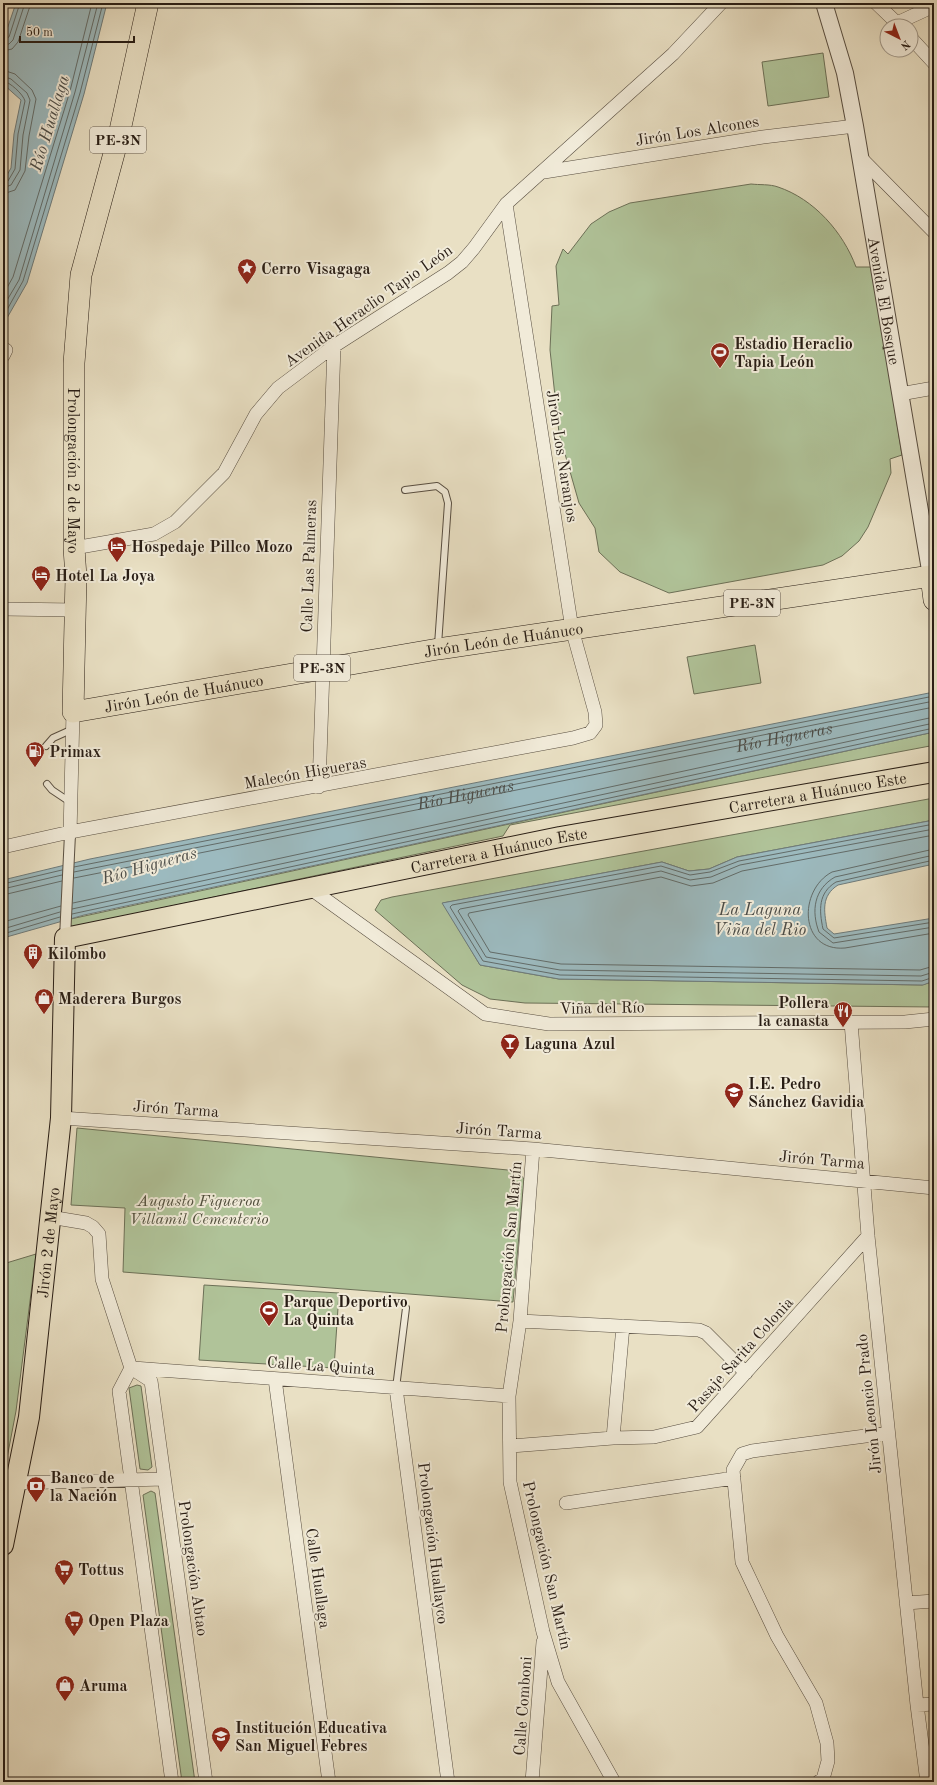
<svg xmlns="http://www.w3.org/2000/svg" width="937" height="1785" font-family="'Old Standard TT',serif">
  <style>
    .green { fill: #b0c399; stroke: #6c7057 }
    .water { fill: #9cbabf; stroke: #6e7b7b }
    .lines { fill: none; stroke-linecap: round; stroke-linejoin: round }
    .shore { stroke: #626c6a; stroke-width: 1 }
    .service-casing { stroke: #584e41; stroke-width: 8 }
    .pedestrian-casing { stroke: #584e41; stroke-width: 12 }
    .minor-casing { stroke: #584e41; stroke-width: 14 }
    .tertiary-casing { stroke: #584e41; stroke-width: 18 }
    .primary-casing { stroke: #281d15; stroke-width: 22 }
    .trunk-casing { stroke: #281d15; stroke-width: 22 }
    .service { stroke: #f1ebd9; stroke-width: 6 }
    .pedestrian { stroke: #f1ebd9; stroke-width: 10 }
    .minor { stroke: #f1ebd9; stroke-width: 13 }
    .tertiary { stroke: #f1ebd9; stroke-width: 16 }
    .primary { stroke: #e9e0c4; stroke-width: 20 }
    .trunk { stroke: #e9e0c4; stroke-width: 21 }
    .labels { text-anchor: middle; stroke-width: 4; stroke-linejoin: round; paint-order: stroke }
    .shield { fill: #f1ebd9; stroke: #645b50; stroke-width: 1 }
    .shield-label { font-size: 15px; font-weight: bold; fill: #281d15 }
    .street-label { font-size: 16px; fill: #281d15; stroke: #f1ebd9 }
    .poi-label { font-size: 16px; font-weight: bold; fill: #281d15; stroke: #f1ebd9; text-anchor: start }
    .park-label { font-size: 16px; font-style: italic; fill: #514f3d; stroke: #f1ebd9 }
    .water-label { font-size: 17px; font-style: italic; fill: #4b4c48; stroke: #f1ebd9 }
  </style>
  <rect width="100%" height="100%" fill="#e9e0c4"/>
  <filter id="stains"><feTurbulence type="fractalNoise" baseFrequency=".005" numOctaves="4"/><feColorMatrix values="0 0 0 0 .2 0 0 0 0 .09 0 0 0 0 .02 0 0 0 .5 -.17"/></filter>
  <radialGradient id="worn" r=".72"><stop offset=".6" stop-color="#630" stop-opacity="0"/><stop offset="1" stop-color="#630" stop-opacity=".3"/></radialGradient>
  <path class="green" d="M823,53l6,44 -61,9 -6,-44z
    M751,184c8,1 19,0 27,3 36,12 65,45 78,80h16l30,188 -12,4 1,14 -23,54 -9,14 -17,15 -19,9 -154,28 -49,-21 -21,-20 -4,-24 -16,-25 -20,-70 -9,-83 2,-44 7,-1 -3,-39 7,-17 5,5 23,-30 18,-12 21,-9z
    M755,645l6,38 -67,11 -7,-37z
    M934,732v8l-4,6 -420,79 -7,11 -431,91 -6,-7z
    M934,798v22l-197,37 -28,12 -20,2 -27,-9 -219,41 37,62 79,14 363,6 12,-4v26l-409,-4 -35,-4 -28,-14 -87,-75 6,-10 11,-3z
    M77,1128l441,43 6,8 -11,123 -390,-30 2,-64 -54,-3z
    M36,1254l-20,157 -13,68v-215z
    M204,1285l135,8 -5,75 -135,-8z
    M137,1385l4,1 11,81 -4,3 -8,-1 -11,-81z
    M151,1491l4,2 40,289h-13l-39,-287z"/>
  <path class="water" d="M16,3h91l-23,91 -57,189 -24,42v-143l8,-14 3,-34 7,-34 -18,-16v-43z
    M934,692v40l-850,183 -81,23v-58l87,-21z
    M934,820v44l-96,21c-17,11 -14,26 -11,43l7,6 100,-16v63l-11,4 -364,-6 -79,-14 -38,-62 220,-41 27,9 20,-2 28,-12z"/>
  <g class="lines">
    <g class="shore">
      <path d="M3,40l6,-3 11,-34"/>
      <path d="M3,45l6,-1 4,-4 12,-37"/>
      <path d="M3,51l9,-2 6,-7 13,-39"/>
      <path d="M3,70l12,4 17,16 4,9 -7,37 -4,35 -10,19 -12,4"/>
      <path d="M3,76l8,3 16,14 3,7 -7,35 -3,35 -9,15 -8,3"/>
      <path d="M3,81c7,1 20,13 22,20l-7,33 -3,35 -7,12 -5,2"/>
      <path d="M3,295l10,-18 57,-186 22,-88"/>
      <path d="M3,307l16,-27 56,-188 23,-89"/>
      <path d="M3,317l20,-36 57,-188 23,-90"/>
      <path d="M934,824l-195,37 -29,11 -20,3 -29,-9 -209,39 -2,2 33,54 77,14 362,6 12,-4"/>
      <path d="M934,829l-194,36 -29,12 -21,3 -29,-9 -201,38 -2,2 28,46 74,13 361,6 13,-4"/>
      <path d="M934,835l-192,36 -29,12 -22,3 -30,-9 -192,36 -1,2 22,37 71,12 359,6 14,-4"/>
      <path d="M934,849l-102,23c-34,18 -33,80 13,76l89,-15"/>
      <path d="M934,855l-99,22c-21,12 -24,34 -16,55l14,11 101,-16"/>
      <path d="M934,860l-98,22c-18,11 -17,28 -13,47l11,9 100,-16"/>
      <path d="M74,867l860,-171"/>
      <path id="s1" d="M74,872l860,-171"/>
      <path id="s2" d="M74,878l860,-171"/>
      <path d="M3,884l59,-14"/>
      <path d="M3,889l59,-14"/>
      <path d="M3,895l59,-14"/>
      <path d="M73,903l861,-186"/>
      <path d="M72,909l862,-186"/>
      <path d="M72,914l862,-186"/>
      <path d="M3,922l58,-16"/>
      <path d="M3,929l57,-17"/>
      <path d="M3,934l57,-17"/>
    </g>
    <g class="service-casing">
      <path id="service" d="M405,490l32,-4 8,6 3,11 -10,142
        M46,746l7,-8 20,-9
        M47,784l5,6 18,12
        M396,1388l10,-80"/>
    </g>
    <g class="pedestrian-casing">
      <path id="pedestrian" d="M65,938l5,-104"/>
    </g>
    <g class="minor-casing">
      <path id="minor" d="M876,3l24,23
        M897,23l37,-17
        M911,38l23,25
        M860,157l74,75
        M544,172l219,-35 92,-11
        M3,356l3,-6
        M900,394l34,-6
        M74,548l80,-14 21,-12 49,-49 32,-59 22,-26 56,-42 114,-73 14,-11 12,-14 32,-44 167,-150 48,-51
        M3,609l73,1
        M319,787l15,-441
        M70,834l3,-122
        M3,847l67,-15 503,-94 17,-5 6,-8 -1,-13 -23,-83 -66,-425
        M311,889l174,125 64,10 356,-2 29,-3
        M851,1022l17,214 49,469 10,77
        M61,1118l472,31 401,39
        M533,1149l-13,172 -11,75 1,86 33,150 15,50 56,100
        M50,1217l36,6 7,4 6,7 3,45 29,89 20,13 55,401
        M520,1321l179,9 7,3 40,40
        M131,1368l-12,23 53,391
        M133,1368l376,28
        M275,1379l54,403
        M396,1388l52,394
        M613,1438l10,-112
        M511,1446l102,-8 41,-1 43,-10 171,-191
        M16,1483l148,-4
        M566,1503l168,-25
        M906,1603l28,-2
        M917,1705l17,-1
        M532,1782l11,-140
        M818,1782l5,-3 5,-18 -1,-18 -11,-40 -39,-67 -35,-74 -9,-92 9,-16 10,-3 136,-18"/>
    </g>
    <g class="tertiary-casing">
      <g id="tertiary">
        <path id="s3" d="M824,3l21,70 10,53 76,450"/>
      </g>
    </g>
    <g class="primary-casing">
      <g id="primary">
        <path id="s4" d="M3,1545l26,-128 32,-299 4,-180 495,-101 374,-65"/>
      </g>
    </g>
    <g class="trunk-casing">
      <g id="trunk">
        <path id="s5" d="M148,3l-29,132 -38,140 -7,88v185l2,29 -3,135 365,-63 493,-73 3,24"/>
      </g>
    </g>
    <use href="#service" class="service"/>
    <use href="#pedestrian" class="pedestrian"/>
    <use href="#minor" class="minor"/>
    <use href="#tertiary" class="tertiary"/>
    <use href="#primary" class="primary"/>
    <use href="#trunk" class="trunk"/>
  </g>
  <defs>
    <g id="sight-pin" transform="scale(1)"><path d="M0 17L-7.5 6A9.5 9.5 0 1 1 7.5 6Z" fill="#8f2418" stroke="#f1ebd9"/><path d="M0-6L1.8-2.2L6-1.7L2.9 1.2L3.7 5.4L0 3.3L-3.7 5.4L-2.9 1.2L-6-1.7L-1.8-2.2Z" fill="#fff"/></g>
    <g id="stadium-pin" transform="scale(1)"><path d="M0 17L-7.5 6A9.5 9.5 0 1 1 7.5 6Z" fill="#8f2418" stroke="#f1ebd9"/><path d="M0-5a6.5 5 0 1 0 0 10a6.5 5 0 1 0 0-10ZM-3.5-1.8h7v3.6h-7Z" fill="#fff"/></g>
    <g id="hotel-pin" transform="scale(1)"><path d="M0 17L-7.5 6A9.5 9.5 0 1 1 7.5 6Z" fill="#8f2418" stroke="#f1ebd9"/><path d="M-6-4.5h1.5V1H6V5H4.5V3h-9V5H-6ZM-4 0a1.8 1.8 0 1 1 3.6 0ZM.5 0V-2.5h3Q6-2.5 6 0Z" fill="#fff"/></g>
    <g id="fuel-pin" transform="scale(1)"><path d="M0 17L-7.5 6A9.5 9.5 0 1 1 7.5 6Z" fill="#8f2418" stroke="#f1ebd9"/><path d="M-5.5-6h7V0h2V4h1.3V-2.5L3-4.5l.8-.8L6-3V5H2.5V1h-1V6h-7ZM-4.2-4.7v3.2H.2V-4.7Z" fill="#fff"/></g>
    <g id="building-pin" transform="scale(1)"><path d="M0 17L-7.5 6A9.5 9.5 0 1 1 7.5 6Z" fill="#8f2418" stroke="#f1ebd9"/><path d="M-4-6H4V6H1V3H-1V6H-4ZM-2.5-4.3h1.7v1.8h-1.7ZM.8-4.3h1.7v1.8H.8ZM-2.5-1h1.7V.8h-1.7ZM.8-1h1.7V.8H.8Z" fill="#fff"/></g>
    <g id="shop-pin" transform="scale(1)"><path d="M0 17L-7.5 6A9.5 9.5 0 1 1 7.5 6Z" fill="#8f2418" stroke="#f1ebd9"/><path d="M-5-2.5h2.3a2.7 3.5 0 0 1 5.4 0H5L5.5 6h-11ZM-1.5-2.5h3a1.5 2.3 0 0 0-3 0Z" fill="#fff"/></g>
    <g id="restaurant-pin" transform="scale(1)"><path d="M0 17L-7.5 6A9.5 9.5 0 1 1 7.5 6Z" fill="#8f2418" stroke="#f1ebd9"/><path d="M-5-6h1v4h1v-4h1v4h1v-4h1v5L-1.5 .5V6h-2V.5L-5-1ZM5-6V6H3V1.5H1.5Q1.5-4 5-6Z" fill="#fff"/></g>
    <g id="bar-pin" transform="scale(1)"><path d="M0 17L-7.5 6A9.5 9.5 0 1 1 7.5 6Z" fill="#8f2418" stroke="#f1ebd9"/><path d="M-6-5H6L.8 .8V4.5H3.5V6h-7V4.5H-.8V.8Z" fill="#fff"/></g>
    <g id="school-pin" transform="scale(1)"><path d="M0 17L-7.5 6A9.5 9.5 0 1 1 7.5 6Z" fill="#8f2418" stroke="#f1ebd9"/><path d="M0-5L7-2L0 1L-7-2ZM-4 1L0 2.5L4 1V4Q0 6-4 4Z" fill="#fff"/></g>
    <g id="bank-pin" transform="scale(1)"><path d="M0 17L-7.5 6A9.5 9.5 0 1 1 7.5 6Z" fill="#8f2418" stroke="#f1ebd9"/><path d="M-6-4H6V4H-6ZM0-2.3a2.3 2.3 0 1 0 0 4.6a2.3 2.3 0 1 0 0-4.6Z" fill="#fff"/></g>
    <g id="supermarket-pin" transform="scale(1)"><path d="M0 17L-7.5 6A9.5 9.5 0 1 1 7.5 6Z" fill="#8f2418" stroke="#f1ebd9"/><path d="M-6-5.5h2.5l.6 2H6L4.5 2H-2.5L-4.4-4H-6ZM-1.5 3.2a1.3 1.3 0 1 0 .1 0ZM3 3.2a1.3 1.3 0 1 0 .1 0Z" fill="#fff"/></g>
  </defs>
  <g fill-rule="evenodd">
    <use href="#sight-pin" x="247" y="268"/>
    <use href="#stadium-pin" x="720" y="352"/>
    <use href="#hotel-pin" x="117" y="546"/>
    <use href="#hotel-pin" x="41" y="575"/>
    <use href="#fuel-pin" x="35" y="751"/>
    <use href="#building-pin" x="33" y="953"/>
    <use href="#shop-pin" x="44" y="998"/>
    <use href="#restaurant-pin" x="843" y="1011"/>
    <use href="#bar-pin" x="510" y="1043"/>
    <use href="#school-pin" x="734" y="1092"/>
    <use href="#stadium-pin" x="269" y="1310"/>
    <use href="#bank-pin" x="36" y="1486"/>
    <use href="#supermarket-pin" x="64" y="1569"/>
    <use href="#supermarket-pin" x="74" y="1620"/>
    <use href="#shop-pin" x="65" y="1685"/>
    <use href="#school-pin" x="221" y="1736"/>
  </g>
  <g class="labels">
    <g class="shield">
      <rect x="90" y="127" width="56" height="26" rx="3"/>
      <rect x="724" y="590" width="56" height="26" rx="3"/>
      <rect x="294" y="655" width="56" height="26" rx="3"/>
    </g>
    <g class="shield-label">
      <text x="118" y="145">PE-3N</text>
      <text x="752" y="608">PE-3N</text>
      <text x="322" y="673">PE-3N</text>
    </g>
    <g class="street-label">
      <text transform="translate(697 130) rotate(-9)" y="6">Jirón Los Alcones</text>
      <text dy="6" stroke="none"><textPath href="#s3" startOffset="304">Avenida El Bosque</textPath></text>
      <text transform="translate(368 305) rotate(-35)" y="6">Avenida Heraclio Tapio León</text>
      <text transform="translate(563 456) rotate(81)" y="6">Jirón Los Naranjos</text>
      <text dy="6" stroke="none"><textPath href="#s5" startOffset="476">Prolongación 2 de Mayo</textPath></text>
      <text transform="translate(308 566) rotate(-88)" y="6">Calle Las Palmeras</text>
      <text dy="6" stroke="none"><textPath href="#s5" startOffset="1154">Jirón León de Huánuco</textPath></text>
      <text dy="6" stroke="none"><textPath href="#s5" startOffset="830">Jirón León de Huánuco</textPath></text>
      <text transform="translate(305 772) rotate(-10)" y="6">Malecón Higueras</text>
      <text dy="6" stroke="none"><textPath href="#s4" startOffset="1378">Carretera a Huánuco Este</textPath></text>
      <text dy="6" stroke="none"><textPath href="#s4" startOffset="1054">Carretera a Huánuco Este</textPath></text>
      <text transform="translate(602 1007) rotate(-1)" y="6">Viña del Río</text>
      <text transform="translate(176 1108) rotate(4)" y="6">Jirón Tarma</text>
      <text transform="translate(499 1130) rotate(4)" y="6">Jirón Tarma</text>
      <text transform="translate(822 1159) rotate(5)" y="6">Jirón Tarma</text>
      <text dy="6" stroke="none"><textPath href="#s4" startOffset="306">Jirón 2 de Mayo</textPath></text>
      <text transform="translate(508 1247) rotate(-85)" y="6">Prolongación San Martín</text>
      <text transform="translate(740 1354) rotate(-48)" y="6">Pasaje Sarita Colonia</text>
      <text transform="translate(321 1365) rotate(4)" y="6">Calle La Quinta</text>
      <text transform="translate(868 1404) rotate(-96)" y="6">Jirón Leoncio Prado</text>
      <text transform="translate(434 1543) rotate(83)" y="6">Prolongación Huallayco</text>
      <text transform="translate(548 1565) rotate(77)" y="6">Prolongación San Martín</text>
      <text transform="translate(194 1568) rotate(82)" y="6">Prolongación Abtao</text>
      <text transform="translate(319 1578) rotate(82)" y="6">Calle Huallaga</text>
      <text transform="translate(522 1706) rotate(-86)" y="6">Calle Comboni</text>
    </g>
    <g class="poi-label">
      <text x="261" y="274">Cerro Visagaga</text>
      <text x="734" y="349">Estadio Heraclio<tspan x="734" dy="18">Tapia León</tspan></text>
      <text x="131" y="552">Hospedaje Pillco Mozo</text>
      <text x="55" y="581">Hotel La Joya</text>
      <text x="49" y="757">Primax</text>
      <text x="47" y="959">Kilombo</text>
      <text x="58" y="1004">Maderera Burgos</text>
      <text x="829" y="1008" text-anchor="end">Pollera<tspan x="829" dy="18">la canasta</tspan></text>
      <text x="524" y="1049">Laguna Azul</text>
      <text x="748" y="1089">I.E. Pedro<tspan x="748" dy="18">Sánchez Gavidia</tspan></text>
      <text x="283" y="1307">Parque Deportivo<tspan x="283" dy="18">La Quinta</tspan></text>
      <text x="50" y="1483">Banco de<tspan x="50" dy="18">la Nación</tspan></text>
      <text x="78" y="1575">Tottus</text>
      <text x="88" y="1626">Open Plaza</text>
      <text x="79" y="1691">Aruma</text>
      <text x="235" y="1733">Institución Educativa<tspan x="235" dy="18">San Miguel Febres</tspan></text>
    </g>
    <g class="park-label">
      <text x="199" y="1206">Augusto Figueroa<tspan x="199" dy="18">Villamil Cementerio</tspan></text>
    </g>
    <g class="water-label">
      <text transform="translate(49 123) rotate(-73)" y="6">Río Huallaga</text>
      <text dy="6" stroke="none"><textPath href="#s2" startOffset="724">Río Higueras</textPath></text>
      <text dy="6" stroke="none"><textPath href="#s1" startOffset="399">Río Higueras</textPath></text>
      <text transform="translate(149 865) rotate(-16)" y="6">Río Higueras</text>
      <text x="760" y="915">La Laguna<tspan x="760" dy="20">Viña del Rio</tspan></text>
    </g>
  </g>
  <rect width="937" height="1785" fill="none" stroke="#e9e0c4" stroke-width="16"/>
  <rect x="4" y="4" width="929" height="1777" fill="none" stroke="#281d15" stroke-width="2"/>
  <rect x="8" y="8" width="921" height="1769" fill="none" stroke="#281d15"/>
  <g transform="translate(899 38) rotate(138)"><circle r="19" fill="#f1ebd9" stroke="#a1998b"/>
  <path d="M0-3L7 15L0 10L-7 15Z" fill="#8f2418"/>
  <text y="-6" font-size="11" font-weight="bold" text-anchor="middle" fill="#281d15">N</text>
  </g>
  <path d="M20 36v6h114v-6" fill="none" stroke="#281d15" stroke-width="2"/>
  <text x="26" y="36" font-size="12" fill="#281d15" stroke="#f1ebd9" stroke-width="3" paint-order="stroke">50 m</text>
  <rect width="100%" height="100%" filter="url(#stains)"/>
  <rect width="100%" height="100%" fill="url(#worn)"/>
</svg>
